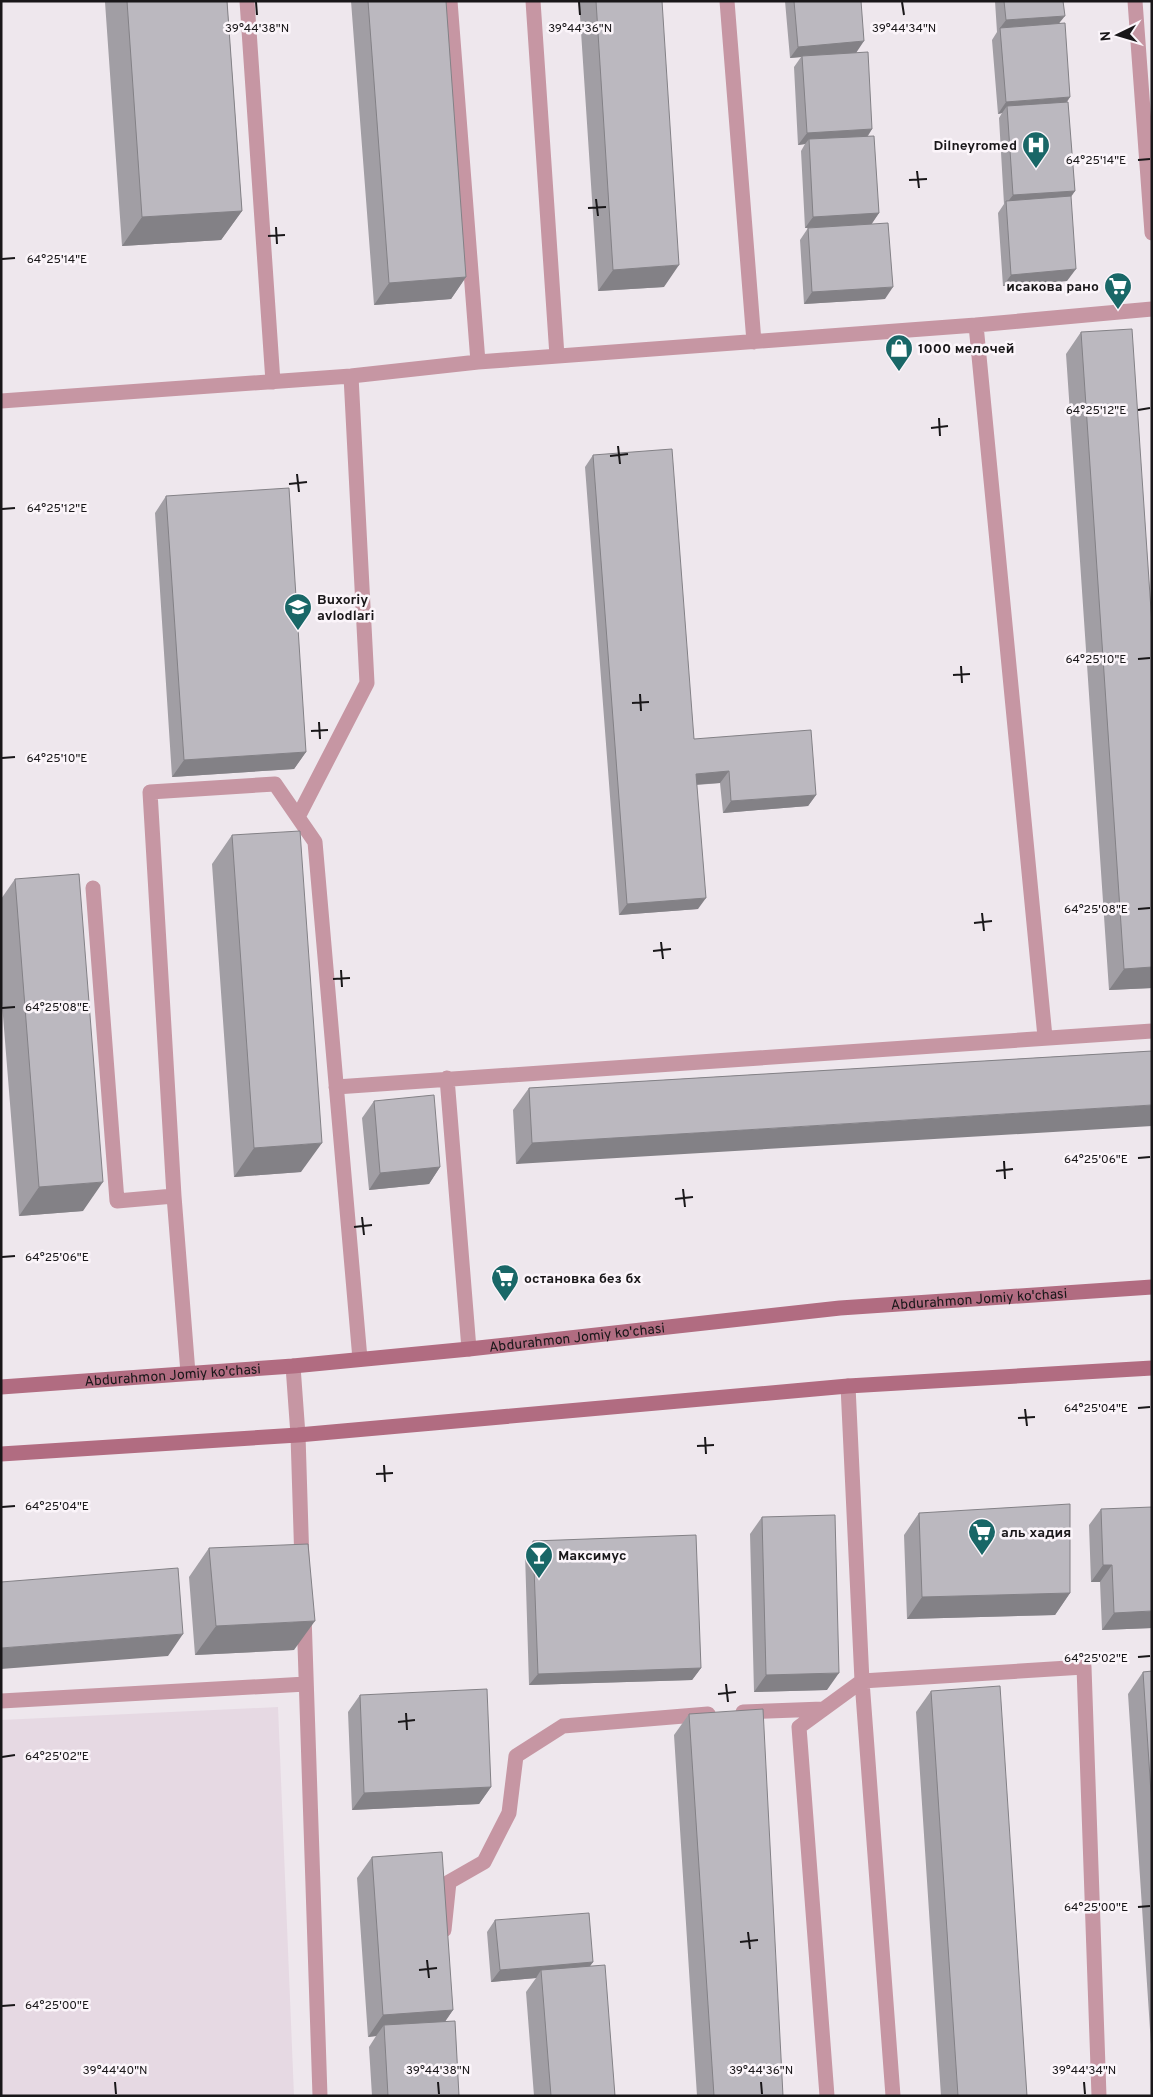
<svg xmlns="http://www.w3.org/2000/svg" width="1153" height="2097" font-family="Overpass,sans-serif">
  <style>
    .built { fill: #e6d9e3 }
    .lines { fill: none; stroke-linecap: round; stroke-linejoin: round }
    .lane { stroke: #c696a3; stroke-width: 15 }
    .secondary { stroke: #b16c81; stroke-width: 15 }
    .wall { fill: #a19ea4 }
    .shaded-wall { fill: #838186 }
    .building { fill: #bbb8bf; stroke: #838186 }
    .ticks { fill: none; stroke: #191719; stroke-width: 2 }
    .labels { text-anchor: middle; stroke-width: 5; stroke-linejoin: round; paint-order: stroke }
    .poi-label { font-size: 14px; font-weight: bold; fill: #191719; stroke: #fbf5fa; text-anchor: start }
    .street-label { font-size: 14px; fill: #191719; stroke: #fbf5fa }
    .ticks-label { font-size: 12px; text-anchor: middle; fill: #191719; stroke: #fbf5fa; stroke-width: 5; stroke-linejoin: round; paint-order: stroke }
  </style>
  <rect width="100%" height="100%" fill="#eee7ed"/>
  <path class="built" d="M278,1707l16,389h-293v-376z"/>
  <g class="lines">
    <path class="lane" d="M247,1l26,381
      M450,1l28,361
      M533,1l24,355
      M727,1l27,341
      M1135,1l17,232
      M976,325l69,712
      M1,401l350,-25 127,-14 498,-37 176,-16
      M298,817l69,-134 -16,-307
      M93,888l24,313 57,-5
      M447,1078l22,271
      M336,1087l816,-56
      M293,1366l5,69 4,129
      M188,1373l-14,-177 -24,-404 125,-8 40,58 45,517
      M848,1386l14,295 222,-14 15,429
      M304,1615l16,481
      M862,1681l31,415
      M1,1701l305,-17
      M743,1712l80,-3
      M444,1930l5,-48 35,-20 25,-49 7,-57 47,-30 145,-12
      M827,2096l-28,-369 63,-46"/>
    <g class="secondary">
      <path id="s1" d="M1,1387l292,-21 176,-17 371,-41 312,-21"/>
      <path d="M1,1454l297,-19 550,-49 304,-18"/>
    </g>
  </g>
  <path class="wall" d="M105,1h122l15,210 -21,29 -99,6 -17,-244z
    M351,1h95l20,276 -15,22 -77,6z
    M579,1h83l2,286 -66,4z
    M785,1h76l-5,51 16,77 -4,7 11,77 -8,11 14,75 -81,5 -4,-64 8,-12 18,-1 -21,1 -4,-77 4,-7 -7,1 -4,-78 7,-10 -11,1z
    M995,1h68l-4,23 11,73 -3,5 8,89 -4,6 -4,84 -64,5 -5,-73 6,-9 -5,-86 3,-5 -4,1 -6,-74 5,-8z
    M1081,332l71,293v363l-43,2 -43,-636z
    M593,455l101,284 122,56 -8,11 -85,7 -3,-30 -23,2 1,124 -79,6 -34,-448z
    M166,496l140,256 -12,17 -122,8 -17,-264z
    M232,835l69,337 -67,5 -22,-313z
    M15,879l68,332 -64,5 -18,-225v-92z
    M1152,1051l-636,113 -3,-54 16,-22z
    M374,1101l66,66 -11,17 -60,6 -7,-72z
    M1101,1509l51,119 -50,2 -2,-48h-9l-2,-57z
    M919,1513l151,80 -15,22 -148,4 -3,-84z
    M762,1517l65,173 -73,2 -4,-158z
    M533,1541l168,127 -9,12 -163,5 -4,-132z
    M209,1548l85,102 -99,5 -6,-78z
    M1152,1671v389l-24,-366 15,-22z
    M931,1691l96,405h-86l-25,-384z
    M360,1695l131,92 -12,17 -127,6 -4,-98z
    M689,1714l94,382h-86l-23,-361z
    M372,1857l81,153 -8,11 14,75h-87l-3,-49 7,-11 -8,1 -11,-159z
    M495,1920l98,42 -3,4 25,130h-81l-8,-104 10,-14 -45,4 -4,-50z"/>
  <path class="shaded-wall" d="M1065,16l-9,11 -56,1 6,-8z
    M864,41l-8,12 -54,3 -1,1 -11,1 8,-11z
    M1070,97l-8,11 -55,-2 -5,7 -4,1 8,-12z
    M872,129l-8,12 -55,-2 -4,5 -7,1 9,-12z
    M1075,191l-9,12 -60,1 7,-9z
    M242,211l-21,29 -99,6 20,-29z
    M879,213l-8,12 -66,3 8,-11z
    M679,265l-15,22 -66,4 15,-21z
    M1076,269l-9,12 -64,5 8,-11z
    M466,277l-15,22 -77,6 15,-22z
    M893,287l-8,12 -81,5 8,-12z
    M306,752l-12,17 -122,8 12,-17z
    M729,771l-9,12 -32,2 8,-11z
    M816,795l-8,11 -85,7 8,-12z
    M706,898l-8,11 -79,6 8,-11z
    M1152,967v21l-43,2 15,-21z
    M1152,1105v21l-636,38 16,-21z
    M322,1143l-21,29 -67,5 20,-29z
    M440,1167l-11,17 -60,6 11,-17z
    M103,1182l-20,29 -64,5 20,-29z
    M1103,1565h9l-12,17h-9z
    M1070,1593l-15,22 -148,4 15,-22z
    M1152,1611v17l-50,2 12,-17z
    M315,1621l-21,29 -99,5 21,-29z
    M183,1634l-15,22 -167,13v-21z
    M701,1668l-9,12 -163,5 9,-11z
    M839,1673l-12,17 -73,2 12,-17z
    M491,1787l-12,17 -127,6 12,-17z
    M593,1962l-8,11 -44,-3 -5,8 -45,4 9,-12z
    M453,2010l-15,22 -54,-7 -8,11 -8,1 15,-22z"/>
  <path class="building" d="M127,1h100l15,210 -100,6z
    M368,1h78l20,276 -77,6z
    M596,1h66l17,264 -66,5z
    M794,1h67l3,40 -66,6z
    M1004,1h59l2,15 -59,4z
    M1065,23l5,74 -64,5 -6,-74z
    M868,52l4,77 -65,4 -5,-77z
    M1068,102l7,89 -62,4 -6,-89z
    M874,136l5,77 -66,4 -4,-78z
    M1071,196l5,73 -65,6 -5,-74z
    M888,223l5,64 -81,5 -4,-64z
    M1132,329l20,296v342l-28,2 -43,-637z
    M672,449l22,290 117,-9 5,65 -85,6 -2,-30 -33,3 10,124 -79,6 -34,-449z
    M289,488l17,264 -122,8 -18,-264z
    M300,831l22,312 -68,5 -22,-313z
    M79,874l24,308 -64,5 -24,-308z
    M1152,1051v54l-620,38 -3,-55z
    M434,1095l6,72 -60,6 -6,-72z
    M1070,1504v89l-148,4 -3,-84z
    M1152,1507v104l-38,2 -2,-48h-9l-2,-56z
    M835,1515l4,158 -73,2 -4,-158z
    M696,1535l5,133 -163,6 -5,-133z
    M308,1544l7,77 -99,5 -7,-78z
    M178,1568l5,66 -182,14v-66z
    M1152,1671v137l-9,-136z
    M1000,1686l27,410h-69l-27,-405z
    M487,1689l4,98 -127,6 -4,-98z
    M763,1709l20,387h-69l-25,-382z
    M442,1852l11,158 -70,5 -11,-158z
    M589,1913l4,49 -93,8 -5,-50z
    M605,1965l10,131h-64l-10,-126z
    M455,2021l4,75h-71l-4,-71z"/>
  <path class="ticks" d="M256,2l1,13M579,2l1,13M902,2l2,13M1138,160l12,-1M917,171l2,17M909,180l18,-1M596,199l2,17M588,208l18,-1M276,227l1,17M268,236l17,-1M2,259l13,-1M1138,410l12,-2M939,418l1,18M931,428l17,-2M618,446l2,18M610,456l18,-2M297,474l2,18M289,484l18,-2M2,509l13,-1M1138,659l12,-1M961,666l1,17M953,675l17,-1M640,694l1,17M632,703l17,-1M319,722l1,17M311,731l17,-1M2,758l13,-1M1138,909l12,-1M982,913l2,18M974,923l18,-2M661,942l2,17M653,951l18,-2M341,970l1,17M333,979l17,-1M2,1008l13,-1M1138,1158l12,-1M1004,1161l1,18M996,1171l17,-2M683,1189l2,18M675,1199l18,-2M362,1217l2,18M354,1227l18,-2M2,1257l13,-1M1138,1408l12,-1M1025,1409l2,17M1018,1418l17,-1M705,1437l1,17M697,1446l17,-1M384,1465l1,17M376,1474l17,-1M2,1507l13,-1M1138,1657l12,-1M726,1684l2,18M718,1694l18,-2M406,1713l1,17M398,1722l17,-2M2,1757l13,-2M1138,1907l12,-1M748,1932l2,17M740,1942l18,-2M427,1960l2,18M419,1970l18,-2M2,2006l13,-1M115,2082l1,12M438,2082l1,12M761,2082l1,12M1084,2082l1,12"/>
  <defs>
    <g id="hospital-pin" transform="scale(1.4375)"><path d="M0 17L-7.5 6A9.5 9.5 0 1 1 7.5 6Z" fill="#196767" stroke="#fbf5fa"/><path d="M-5-5h3v3.5h4V-5h3V5h-3V1.5h-4V5h-3Z" fill="#fff"/></g>
    <g id="supermarket-pin" transform="scale(1.4375)"><path d="M0 17L-7.5 6A9.5 9.5 0 1 1 7.5 6Z" fill="#196767" stroke="#fbf5fa"/><path d="M-6-5.5h2.5l.6 2H6L4.5 2H-2.5L-4.4-4H-6ZM-1.5 3.2a1.3 1.3 0 1 0 .1 0ZM3 3.2a1.3 1.3 0 1 0 .1 0Z" fill="#fff"/></g>
    <g id="shop-pin" transform="scale(1.4375)"><path d="M0 17L-7.5 6A9.5 9.5 0 1 1 7.5 6Z" fill="#196767" stroke="#fbf5fa"/><path d="M-5-2.5h2.3a2.7 3.5 0 0 1 5.4 0H5L5.5 6h-11ZM-1.5-2.5h3a1.5 2.3 0 0 0-3 0Z" fill="#fff"/></g>
    <g id="school-pin" transform="scale(1.4375)"><path d="M0 17L-7.5 6A9.5 9.5 0 1 1 7.5 6Z" fill="#196767" stroke="#fbf5fa"/><path d="M0-5L7-2L0 1L-7-2ZM-4 1L0 2.5L4 1V4Q0 6-4 4Z" fill="#fff"/></g>
    <g id="bar-pin" transform="scale(1.4375)"><path d="M0 17L-7.5 6A9.5 9.5 0 1 1 7.5 6Z" fill="#196767" stroke="#fbf5fa"/><path d="M-6-5H6L.8 .8V4.5H3.5V6h-7V4.5H-.8V.8Z" fill="#fff"/></g>
  </defs>
  <g fill-rule="evenodd">
    <use href="#hospital-pin" x="1036" y="145"/>
    <use href="#supermarket-pin" x="1118" y="286"/>
    <use href="#shop-pin" x="899" y="348"/>
    <use href="#school-pin" x="298" y="607"/>
    <use href="#supermarket-pin" x="505" y="1278"/>
    <use href="#supermarket-pin" x="982" y="1532"/>
    <use href="#bar-pin" x="539" y="1555"/>
  </g>
  <g class="labels">
    <g class="poi-label">
      <text x="1017" y="150" text-anchor="end">Dilneyromed</text>
      <text x="1099" y="291" text-anchor="end">исакова рано</text>
      <text x="918" y="353">1000 мелочей</text>
      <text x="317" y="604">Buxoriy<tspan x="317" dy="16">avlodlari</tspan></text>
      <text x="524" y="1283">остановка без бх</text>
      <text x="1001" y="1537">аль хадия</text>
      <text x="558" y="1560">Максимус</text>
    </g>
    <g class="street-label">
      <text dy="5" stroke="none"><textPath href="#s1" startOffset="982">Abdurahmon Jomiy ko'chasi</textPath></text>
      <text dy="5" stroke="none"><textPath href="#s1" startOffset="578">Abdurahmon Jomiy ko'chasi</textPath></text>
      <text dy="5" stroke="none"><textPath href="#s1" startOffset="172">Abdurahmon Jomiy ko'chasi</textPath></text>
    </g>
  </g>
  <g class="ticks-label">
    <text x="257" y="32">39°44'38"N</text>
    <text x="580" y="32">39°44'36"N</text>
    <text x="904" y="32">39°44'34"N</text>
    <text x="1096" y="164">64°25'14"E</text>
    <text x="57" y="263">64°25'14"E</text>
    <text x="1096" y="414">64°25'12"E</text>
    <text x="57" y="512">64°25'12"E</text>
    <text x="1096" y="663">64°25'10"E</text>
    <text x="57" y="762">64°25'10"E</text>
    <text x="1096" y="913">64°25'08"E</text>
    <text x="57" y="1011">64°25'08"E</text>
    <text x="1096" y="1163">64°25'06"E</text>
    <text x="57" y="1261">64°25'06"E</text>
    <text x="1096" y="1412">64°25'04"E</text>
    <text x="57" y="1510">64°25'04"E</text>
    <text x="1096" y="1662">64°25'02"E</text>
    <text x="57" y="1760">64°25'02"E</text>
    <text x="1096" y="1911">64°25'00"E</text>
    <text x="57" y="2009">64°25'00"E</text>
    <text x="115" y="2074">39°44'40"N</text>
    <text x="438" y="2074">39°44'38"N</text>
    <text x="761" y="2074">39°44'36"N</text>
    <text x="1084" y="2074">39°44'34"N</text>
  </g>
  <rect width="1153" height="2097" fill="none" stroke="#191719" stroke-width="5"/>
  <g transform="translate(1118 35) rotate(265)" stroke="#fbf5fa" stroke-width="4" paint-order="stroke">
  <path d="M0-4L9 19L0 12L-9 19Z" fill="#191719"/>
  <text y="-8" font-size="14" font-weight="bold" text-anchor="middle" fill="#191719">N</text>
  </g>
</svg>
